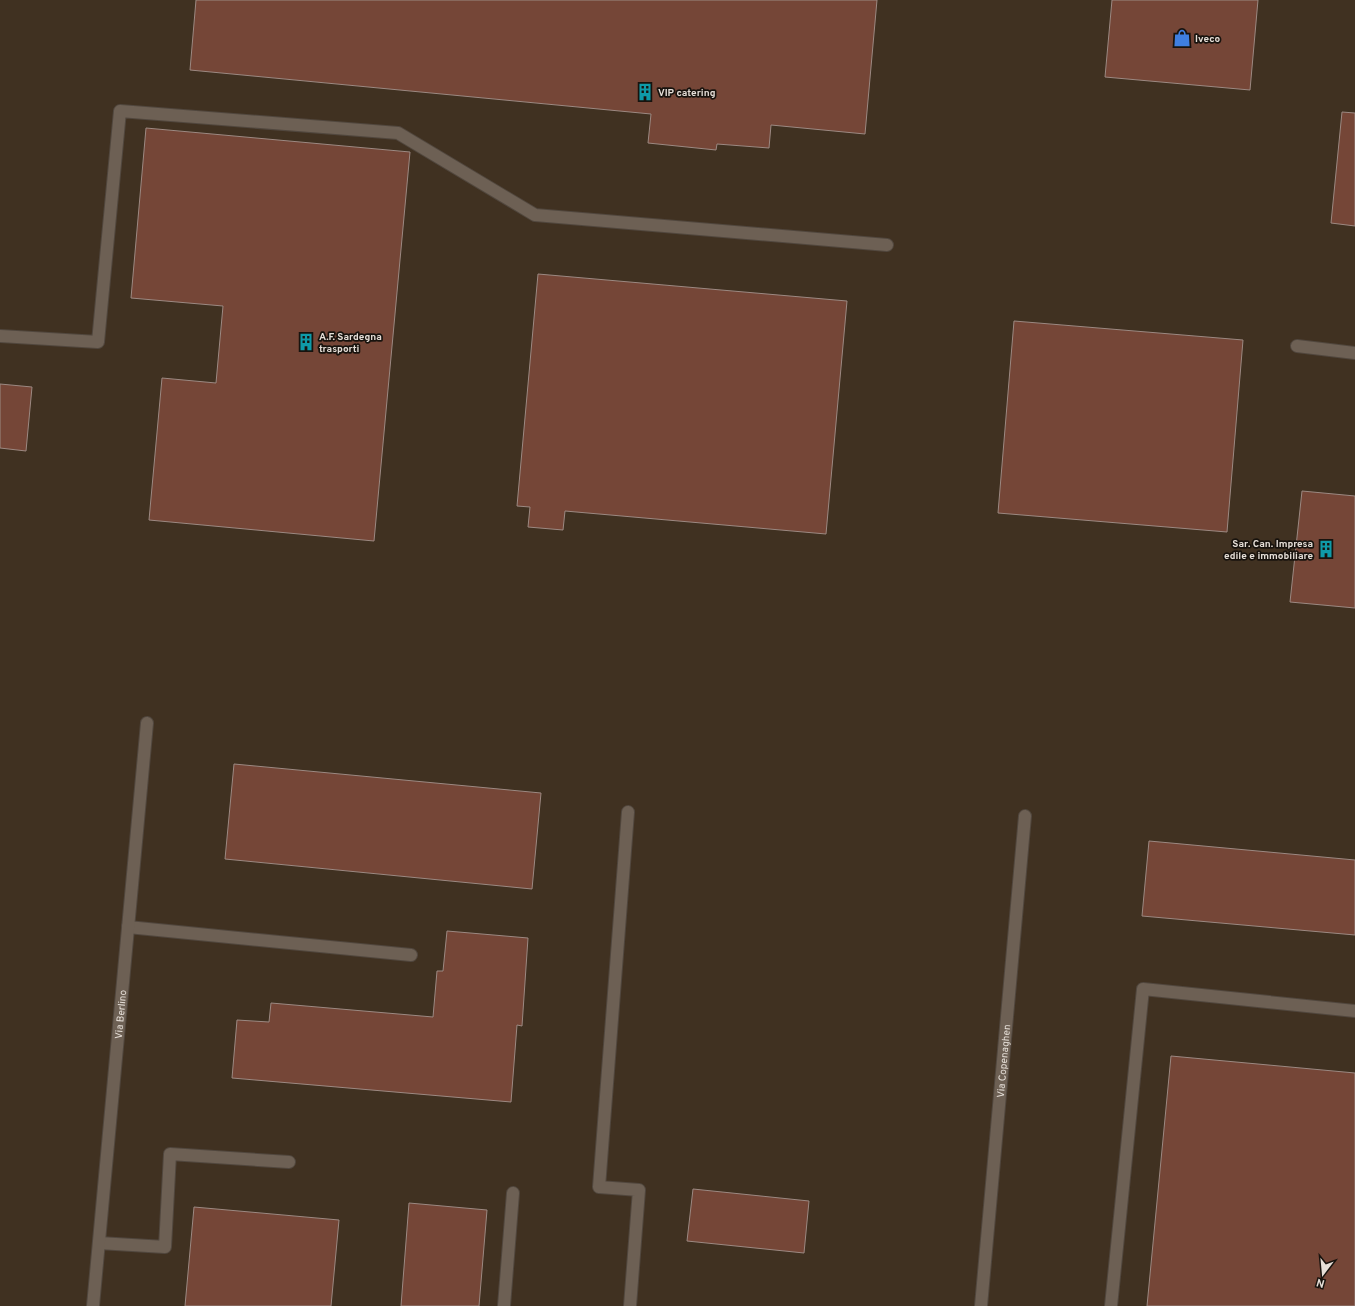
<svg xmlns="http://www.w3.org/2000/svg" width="1355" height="1306" font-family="Overpass,sans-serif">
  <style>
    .built { fill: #403121 }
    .building { fill: #754637; stroke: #9c8982 }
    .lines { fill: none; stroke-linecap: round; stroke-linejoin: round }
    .lane-casing { stroke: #51473e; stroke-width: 14 }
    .street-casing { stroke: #51473e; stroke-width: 14 }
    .lane { stroke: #6d6054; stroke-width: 12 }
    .street { stroke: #6d6054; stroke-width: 12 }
    .labels { text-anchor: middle; stroke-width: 3.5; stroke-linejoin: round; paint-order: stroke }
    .poi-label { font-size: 10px; font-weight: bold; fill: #e6dfd8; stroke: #18130e; text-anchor: start }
    .street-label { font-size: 10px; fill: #e6dfd8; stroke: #18130e }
  </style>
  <rect width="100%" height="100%" fill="#34291e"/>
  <path class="built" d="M0,0h1355v1306h-1355z"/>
  <path class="building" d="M196,0h681l-12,134 -94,-9 -2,23 -52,-4 -1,6 -68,-7 3,-29 -461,-44z
    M1112,0h146l-8,90 -145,-13z
    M1342,112l13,1v113l-24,-3z
    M146,128l264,24 -36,389 -225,-21 13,-142 54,5 7,-77 -92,-8z
    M538,274l309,27 -21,233 -261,-23 -2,19 -35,-3 2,-20 -13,-1z
    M1014,321l229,19 -16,192 -229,-19z
    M0,384l32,3 -6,64 -26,-3z
    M1302,491l53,5v112l-65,-6z
    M234,764l307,29 -9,96 -307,-30z
    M1149,841l206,19v75l-213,-19z
    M447,931l81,7 -6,88 -5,-1 -6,77 -279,-24 5,-58 32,2 2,-19 162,14 4,-46h6z
    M1171,1056l184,17v233h-208z
    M693,1189l116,12 -5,52 -117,-12z
    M409,1203l78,7 -8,96h-78z
    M194,1207l145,13 -8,86h-146z"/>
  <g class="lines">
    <g class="lane-casing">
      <path id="lane" d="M0,336l98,6 22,-231 278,22 137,82 352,30
        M628,812l-29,375 40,3 -9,116
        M128,927l283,28
        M99,1243l66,4 5,-93 119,8
        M504,1306l9,-113
        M1111,1306l32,-317 212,22"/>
    </g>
    <g class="street-casing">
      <g id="street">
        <path d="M1297,346l58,7"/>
        <path id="s1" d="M93,1306l54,-583"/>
        <path id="s2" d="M981,1306l44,-490"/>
      </g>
    </g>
    <use href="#lane" class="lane"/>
    <use href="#street" class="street"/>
  </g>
  <defs>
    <g id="shop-bare" transform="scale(1.38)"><path d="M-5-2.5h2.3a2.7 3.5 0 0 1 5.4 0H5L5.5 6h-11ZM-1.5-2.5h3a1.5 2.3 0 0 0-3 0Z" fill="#3f7fe0" stroke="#18130e" stroke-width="2.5" paint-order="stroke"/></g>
    <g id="building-bare" transform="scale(1.38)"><path d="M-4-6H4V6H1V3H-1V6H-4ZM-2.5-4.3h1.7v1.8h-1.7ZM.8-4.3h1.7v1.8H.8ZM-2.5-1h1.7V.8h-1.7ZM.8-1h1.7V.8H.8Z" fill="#0f9aa8" stroke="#18130e" stroke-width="2.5" paint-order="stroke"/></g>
  </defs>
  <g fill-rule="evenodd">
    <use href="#shop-bare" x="1182" y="38"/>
    <use href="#building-bare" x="645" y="92"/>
    <use href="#building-bare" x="306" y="342"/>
    <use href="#building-bare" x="1326" y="549"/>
  </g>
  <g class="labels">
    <g class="poi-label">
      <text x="1195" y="42">Iveco</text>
      <text x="658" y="96">VIP catering</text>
      <text x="319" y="340">A.F. Sardegna<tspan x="319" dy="12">trasporti</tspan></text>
      <text x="1313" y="547" text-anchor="end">Sar. Can. Impresa<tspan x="1313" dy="12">edile e immobiliare</tspan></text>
    </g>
    <g class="street-label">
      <text dy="4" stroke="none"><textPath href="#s1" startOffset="293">Via Berlino</textPath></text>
      <text dy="4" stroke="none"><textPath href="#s2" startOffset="246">Via Copenaghen</textPath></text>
    </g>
  </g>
  <g transform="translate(1323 1274) rotate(196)" stroke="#18130e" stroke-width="3" paint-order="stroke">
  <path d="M0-3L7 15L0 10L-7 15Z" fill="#e6dfd8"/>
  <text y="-6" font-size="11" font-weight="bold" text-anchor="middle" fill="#e6dfd8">N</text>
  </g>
</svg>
